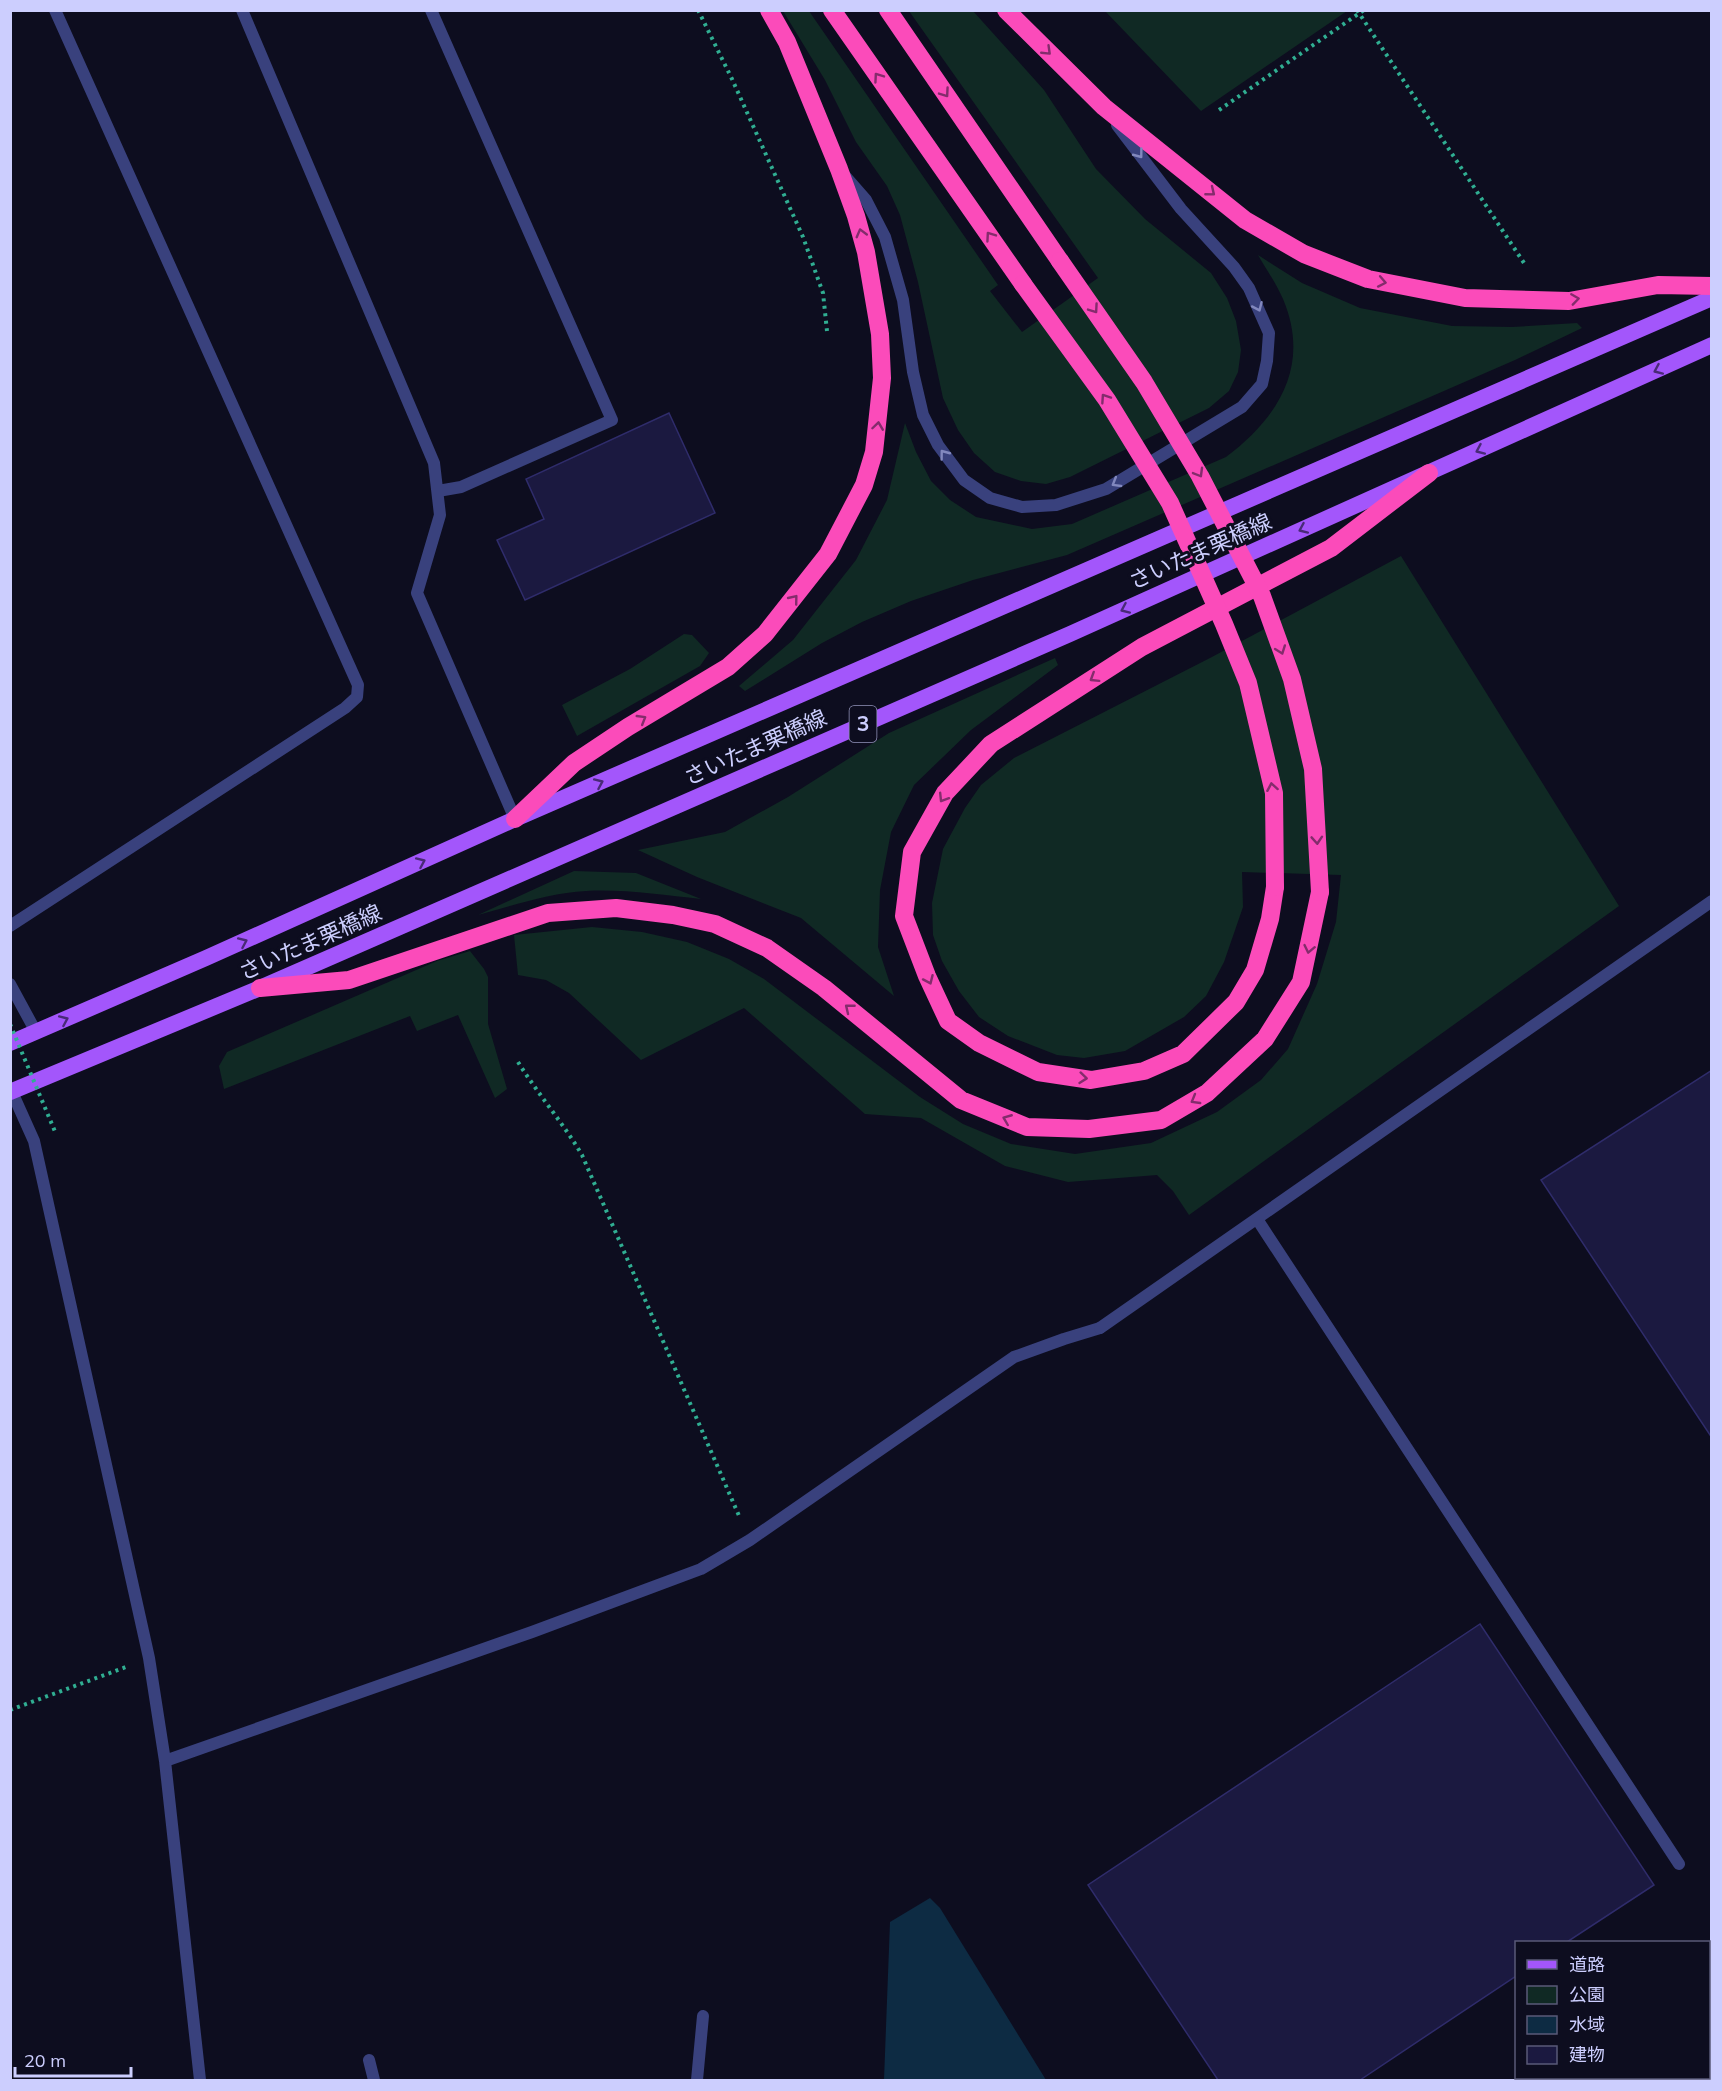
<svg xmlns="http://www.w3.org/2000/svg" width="1722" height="2091" font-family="Mulish,'Noto Sans JP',sans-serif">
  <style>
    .green { fill: #102924 }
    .water { fill: #0d2b43 }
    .building { fill: #1b1940; stroke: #2f2c6b; stroke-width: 1.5 }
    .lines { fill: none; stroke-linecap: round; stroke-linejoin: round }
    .path { stroke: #30ae92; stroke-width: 4; stroke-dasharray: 3 4.5; stroke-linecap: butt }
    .service { stroke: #39417d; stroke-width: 12 }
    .minor { stroke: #39417d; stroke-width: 12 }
    .tertiary { stroke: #39417d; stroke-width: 12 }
    .primary { stroke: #a356fb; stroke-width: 16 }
    .motorway { stroke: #fb4bba; stroke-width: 18 }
    .path-bridge { stroke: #30ae92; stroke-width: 4; stroke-dasharray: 3 4.5; stroke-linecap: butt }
    .motorway-bridge { stroke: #fb4bba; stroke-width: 18 }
    .oneway { stroke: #842c6c }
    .oneway2 { stroke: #8288be }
    .oneway3 { stroke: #492a77 }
    .labels { text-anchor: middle; stroke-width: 6; stroke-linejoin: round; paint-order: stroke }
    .shield { fill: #0d0d1f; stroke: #9394bb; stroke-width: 1.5 }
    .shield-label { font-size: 21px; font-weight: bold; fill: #cccefe }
    .street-label { font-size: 22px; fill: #cccefe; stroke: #0d0d1f }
  </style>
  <rect width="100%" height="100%" fill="#0d0d1f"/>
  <path class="green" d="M783,11h26l189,274 -8,6 32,41 76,-54 -189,-267h64l71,79 52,79 49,50 66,54 16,25 9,23 5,29 -3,22 -9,19 -20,17 -139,69 -24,7 -25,-3 -26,-9 -21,-19 -16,-23 -15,-32 -25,-116 -18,-67 -13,-29 -31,-44 -31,-62z
    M1347,11l-146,100 -96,-100 242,-1z
    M1258,255l44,28 58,25 92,18 60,1 65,-4 5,5 -67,32 -448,195 -94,25 -62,21 -49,21 -40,21 -77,48 -6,-5 54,-46 63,-80 31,-60 18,-77 11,29 15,29 19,19 26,17 56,12 40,-5 154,-67c53,-40 85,-92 57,-158 -7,-16 -17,-30 -25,-44z
    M1401,556l218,350 -430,309 -16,-24 -16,-16 -89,7 -63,-16 -84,-48 -56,-4 -121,-106 -103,52 -72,-67 -23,-13 -28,-5 -4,-40 78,-8 50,5 45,10 42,17 35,20 156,118 43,27 48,20 64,10 76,-11 66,-31 44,-32 27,-31 29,-65 19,-62 5,-47 -99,-3 1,35 -19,55 -18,34 -22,21 -59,34 -41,7 -27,-3 -49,-19 -29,-19 -20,-26 -17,-30 -9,-26 -1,-32 11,-54 22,-41 16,-23 33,-27 196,-100z
    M684,634l8,1 17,18 -9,13 -123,70 -15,-31 68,-36z
    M1055,658l3,7 -87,65 -57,55 -23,47 -11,58 -2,57 16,49 -93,-78 -104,-41 -59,-27 87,-18 63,-35 101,-64z
    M574,871l62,2 65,26c-38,-4 -77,-10 -115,-8 -36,2 -72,14 -108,24z
    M470,951l14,18 4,8v47l19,65 -12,9 -37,-83 -41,16 -7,-15 -186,73 -5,-23 8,-14 210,-91z"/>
  <path class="water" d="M930,1898l10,10 106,172h-162l6,-158z"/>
  <path class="building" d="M669,413l46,100 -190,87 -28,-60 47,-21 -18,-40z
    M1712,1070v368l-171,-258z
    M1480,1624l174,261 -87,57h-51v34l-156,104h-142l-130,-195z"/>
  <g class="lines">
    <path class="path" d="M698,10l34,69 71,158 20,56 4,38
      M1357,10l169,256
      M1219,110l145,-100
      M518,1062c20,32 45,61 64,93l158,363
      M10,1710l116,-43"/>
    <path class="service" d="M242,10l192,453 6,52 -23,78 98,226
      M431,10l181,410 -151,67 -23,4
      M845,176l21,24 19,37 18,63 10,72 10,43 15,30 26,35 26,18 32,9 34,-2 50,-16 136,-82 20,-23 5,-23 2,-28 -20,-45 -15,-21 -53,-58 -64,-84
      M1257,1219l422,645
      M369,2060l5,20
      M697,2080l6,-64"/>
    <path class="minor" d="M10,926l335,-218 12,-11 1,-12 -303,-675
      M10,984l26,48
      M12,1092l22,49 115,517 16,103 35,319
      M165,1761l367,-129 169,-63 49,-29 264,-183 50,-18 36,-11"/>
    <path class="tertiary" d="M1100,1328l612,-427"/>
    <path class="primary" d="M10,1043l196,-85 309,-139 1197,-521
      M10,1092l250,-104 810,-354 642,-289"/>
    <path class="motorway" d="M832,10l191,274
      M888,10l172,251
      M1006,10l98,97 141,113 59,34 64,25 97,19 104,3 89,-16 54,1
      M515,819l59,-56 54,-36 100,-60 37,-33 63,-80 36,-69 10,-33 8,-74 -2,-44 -14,-82 -10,-36 -17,-47 -52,-127 -18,-32
      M1275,887l-5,32 -15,51 -19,32 -53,52 -39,17 -53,9 -53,-8 -59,-29 -31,-22 -21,-45 -23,-60 8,-64 33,-59 46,-49 151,-97 189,-99 98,-75
      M260,988l89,-8 199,-67 68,-5 57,7 42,9 52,24 57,40 137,112 66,27 62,2 72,-9 46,-27 58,-54 36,-57 19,-90"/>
    <path class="path-bridge" d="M10,1024l46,110"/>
    <path class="motorway-bridge" d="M1060,261l84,121 56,94 62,120 30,83 21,90 7,123
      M1023,284l84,116 63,103 54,121 24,59 26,110 1,94"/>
  </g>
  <defs><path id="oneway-chevron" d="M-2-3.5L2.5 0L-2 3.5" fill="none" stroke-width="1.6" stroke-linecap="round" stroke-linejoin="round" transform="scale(1.5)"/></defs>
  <g class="oneway">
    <use href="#oneway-chevron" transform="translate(1047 51) rotate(44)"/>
    <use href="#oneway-chevron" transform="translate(878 77) rotate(-125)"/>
    <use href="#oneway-chevron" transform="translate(945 93) rotate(55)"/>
    <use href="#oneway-chevron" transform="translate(1211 192) rotate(39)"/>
    <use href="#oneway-chevron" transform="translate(861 233) rotate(-105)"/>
    <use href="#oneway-chevron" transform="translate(990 236) rotate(-125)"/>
    <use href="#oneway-chevron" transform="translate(1382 282) rotate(11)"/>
    <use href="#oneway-chevron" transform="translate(1575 299) rotate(-8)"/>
    <use href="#oneway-chevron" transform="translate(1094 309) rotate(55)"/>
    <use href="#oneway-chevron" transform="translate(1105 398) rotate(-124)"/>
    <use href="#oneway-chevron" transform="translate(878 426) rotate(-82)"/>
    <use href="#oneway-chevron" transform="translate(1199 473) rotate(60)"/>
    <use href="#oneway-chevron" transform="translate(794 599) rotate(-51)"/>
    <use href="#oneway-chevron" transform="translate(1281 650) rotate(70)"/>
    <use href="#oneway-chevron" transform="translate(1094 678) rotate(148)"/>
    <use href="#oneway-chevron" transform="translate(642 719) rotate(-31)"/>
    <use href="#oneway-chevron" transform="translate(1272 787) rotate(-100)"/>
    <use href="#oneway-chevron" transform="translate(943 798) rotate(122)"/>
    <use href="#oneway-chevron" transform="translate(1317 840) rotate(86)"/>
    <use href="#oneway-chevron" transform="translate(1309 949) rotate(102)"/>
    <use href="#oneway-chevron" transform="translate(929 980) rotate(66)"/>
    <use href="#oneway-chevron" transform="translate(849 1008) rotate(-141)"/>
    <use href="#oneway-chevron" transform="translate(1083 1078) rotate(6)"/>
    <use href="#oneway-chevron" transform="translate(1195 1100) rotate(150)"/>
    <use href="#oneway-chevron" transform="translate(1007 1119) rotate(-158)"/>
  </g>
  <g class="oneway2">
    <use href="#oneway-chevron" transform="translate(1139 154) rotate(53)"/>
    <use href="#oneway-chevron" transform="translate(1258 307) rotate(66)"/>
    <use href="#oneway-chevron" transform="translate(944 454) rotate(-127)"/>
    <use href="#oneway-chevron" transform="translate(1116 483) rotate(149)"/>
  </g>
  <g class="oneway3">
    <use href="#oneway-chevron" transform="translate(1658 370) rotate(156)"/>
    <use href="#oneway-chevron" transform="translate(1480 450) rotate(156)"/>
    <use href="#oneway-chevron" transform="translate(1303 529) rotate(156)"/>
    <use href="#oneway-chevron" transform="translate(1125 609) rotate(156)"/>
    <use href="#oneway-chevron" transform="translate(599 783) rotate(-24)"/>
    <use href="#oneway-chevron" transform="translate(421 862) rotate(-24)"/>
    <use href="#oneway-chevron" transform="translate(243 942) rotate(-24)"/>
    <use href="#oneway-chevron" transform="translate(64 1020) rotate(-24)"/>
  </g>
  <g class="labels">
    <rect class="shield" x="849.5" y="706" width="27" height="36" rx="4.5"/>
    <g class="shield-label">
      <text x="863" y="731">3</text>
    </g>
    <g class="street-label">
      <text transform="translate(1200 551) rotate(-24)" y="8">さいたま栗橋線</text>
      <text transform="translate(755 747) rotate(-24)" y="8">さいたま栗橋線</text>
      <text transform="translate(310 942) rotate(-24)" y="8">さいたま栗橋線</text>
    </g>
  </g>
  <rect width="1722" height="2091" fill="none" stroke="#cccefe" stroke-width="24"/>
  <rect x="1515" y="1941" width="195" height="138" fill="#0d0d1f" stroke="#595a78" stroke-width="1.5"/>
  <rect x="1527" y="1960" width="30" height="9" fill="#a356fb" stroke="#595a78" stroke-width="1.5"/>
  <text x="1569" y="1971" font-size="18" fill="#cccefe">道路</text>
  <rect x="1527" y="1986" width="30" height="18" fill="#102924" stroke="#595a78" stroke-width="1.5"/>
  <text x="1569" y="2001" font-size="18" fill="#cccefe">公園</text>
  <rect x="1527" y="2016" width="30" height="18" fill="#0d2b43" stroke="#595a78" stroke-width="1.5"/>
  <text x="1569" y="2031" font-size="18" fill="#cccefe">水域</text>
  <rect x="1527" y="2046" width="30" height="18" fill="#1b1940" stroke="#595a78" stroke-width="1.5"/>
  <text x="1569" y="2061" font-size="18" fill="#cccefe">建物</text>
  <path d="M15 2067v9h116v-9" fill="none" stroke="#cccefe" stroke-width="3"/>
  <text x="24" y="2067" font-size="18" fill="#cccefe" stroke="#0d0d1f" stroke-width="4.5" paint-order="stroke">20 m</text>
</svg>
